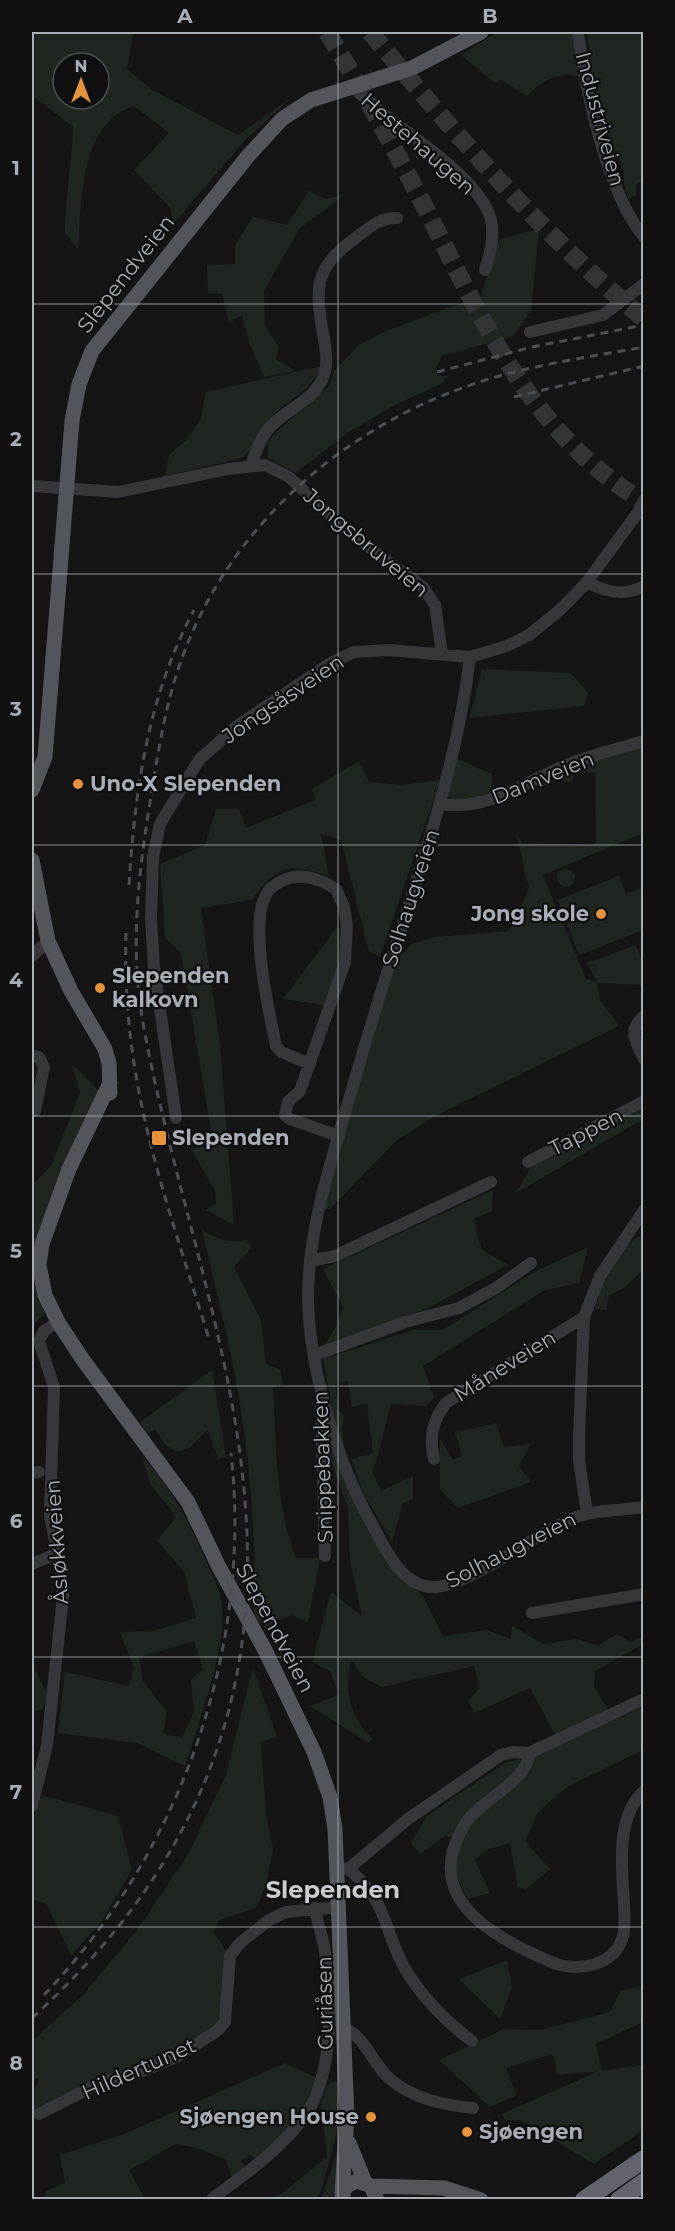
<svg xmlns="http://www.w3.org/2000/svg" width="675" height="2231" font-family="Montserrat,sans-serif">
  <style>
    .green { fill: #1f261f; fill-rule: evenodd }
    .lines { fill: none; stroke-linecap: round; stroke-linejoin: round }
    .highway-tunnel { stroke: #323436; stroke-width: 18; stroke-dasharray: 18 9; stroke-linecap: butt }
    .minor { stroke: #36373b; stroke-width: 12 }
    .major { stroke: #52555a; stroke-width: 15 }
    .highway { stroke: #62666c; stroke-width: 18 }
    .rail { stroke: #4b4e52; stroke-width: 3; stroke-dasharray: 8 6; stroke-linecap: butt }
    .grid { fill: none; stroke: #a7aeb5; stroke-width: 1.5; stroke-opacity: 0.55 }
    .poi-dot { fill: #e4923e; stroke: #101011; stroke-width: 2 }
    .labels { text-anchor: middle; stroke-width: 4.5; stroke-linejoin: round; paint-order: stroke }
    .street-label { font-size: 21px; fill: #a7aeb5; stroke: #101011 }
    .poi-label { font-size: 21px; font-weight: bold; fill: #a7aeb5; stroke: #101011; text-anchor: start }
    .quarter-label { font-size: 24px; font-weight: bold; fill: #c8ccd2; stroke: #101011 }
    .neatline { fill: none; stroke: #a7aeb5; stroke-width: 2 }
    .grid-label { font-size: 20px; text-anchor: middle; font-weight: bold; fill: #a7aeb5 }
  </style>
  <rect width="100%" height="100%" fill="#151516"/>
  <path class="green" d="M32,32h101l-6,37 25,21 86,45 54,-38 -46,42 -73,85 -2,-15 -37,-39 35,-37 -35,-27c-55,17 -52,96 -56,143l-13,-16c0,-36 7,-70 8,-106l-41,-32zM63,63h36v36h-36z
    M497,32h77l4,44c-22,-4 -36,6 -51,20l-26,-16 -6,3 -34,-28z
    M587,32h56v147l-7,6v10l-7,5 -5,-15v-13l-16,-38 -18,-69z
    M309,191l17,8 18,-4 -45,34 -35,62 1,35 14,21 -3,12 19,12 -31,6 -15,-35 -7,-27 -13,8 -7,-29 -14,-1 -1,-28 28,-1v-19l18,-28 34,8z
    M539,229l-8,82 -18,25 -71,20 -6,12 1,8h11l-5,7 -50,23 -46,27 -51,40 -28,-15v-16l6,-8 55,-48 5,-15 24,-25 25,-14 98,-36 19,-57z
    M322,366c-11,24 -32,33 -50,50 -12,12 -17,31 -30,42l-77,18 4,-21 18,-16 13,-19 6,-28z
    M482,669l89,4 17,20 -4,13 -115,12z
    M643,745v88l-100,42 43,104 11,3 -10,-19 49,-18 7,20v20l-46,-2 3,17 19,26 -182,89 -40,25 -67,69h-4l-3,-2 74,-248 15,-15 22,-7 75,-6 20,-43 -13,-55 6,10 72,2 2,-4 -1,-68 -16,-1 -6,3 -1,8 -18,-4 -4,6h-13l52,-23z
    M455,758l37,16 -1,23 -37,4 -8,-6z
    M359,761l10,21 34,3 37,-5 -60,177 -11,-6 -28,-111 -20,-6 8,42c-39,-14 -54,-10 -77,24l-51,8 19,137 14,180 -28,-15 10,-7 -1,-13 -24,-41 22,-6 -32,-190 -16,-15 -5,-74 45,-19 11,-36h23l7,19 69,-28 -3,-11z
    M557 878a9 9 0 1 1 18 0a9 9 0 1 1-18 0Z
    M619,876l7,18 17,-7v43l-64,25 -21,-55z
    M339,925l5,31 -7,28 -9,8 -4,13 -41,-6z
    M72,1064l29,29 -62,147 1,55 4,18 -12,15v-143l19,-19 29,-73z
    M643,1109v14l-5,-1 -122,71 15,-26z
    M493,1190l-1,21 -19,8 9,31 26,15 -82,44 -103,38 13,-20 7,-20 -20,-38z
    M202,1230c14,9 28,14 45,10l4,8 -17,19 27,53 5,44 14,5 3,15 -10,3c3,56 2,118 23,171h24l-12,65 -16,-8 -19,7 -2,11 -17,-17c3,-83 -5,-169 -21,-251 -9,-45 -21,-90 -31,-135z
    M643,1234v36l-19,18 -15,7 -3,15 -11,-1c7,-27 21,-61 48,-75z
    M588,1247l-9,36 -34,7 -122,76 11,31 -7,9 -36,-2 -18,69 8,18 32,-15v23l-10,4 -11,39 -29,-50 -12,-33 22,-6 -6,-49 -15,3 -4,-26 -13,3 3,25 6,7 -2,14 3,22 -10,-30 -12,-63 90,-29h30l91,-58z
    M212,1370l14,87 -8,1 -10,-28 -19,18 -11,4 -12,-6 -11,-17 -9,6 -6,-13z
    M496,1423l8,24 27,-3 -12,22 12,16 -73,26 -18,-19v-50l13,21 9,-4 -7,-24z
    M328,1436l66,133 29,27 20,40 44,-6 24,9 1,-13 31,18 35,-5 20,7 19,-12 14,8 12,-6v8l-48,27 -1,15 14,24 -53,24 -25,-46 -56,25 -6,-12 12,-13 -6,-22 -92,21 -18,-9 -12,-18c-10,26 -1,59 20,78l-3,5 -59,-37 29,-11 -9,-24 -18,-9 19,-70 31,24 -12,-55 -2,-54 -20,-53z
    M141,1454c32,39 46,63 66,109 6,14 14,28 15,43 5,43 -24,118 -37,160l-48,-23 -79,-10 7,-61 64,14 5,-17 -14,-37 34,-1 42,-13 -12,-46 -27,-31 19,-24 -26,-34zM194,1641l9,28 -12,11 3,31 -12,27 -19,-5 4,-21 -24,-31 -4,-24z
    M34,1667l13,27 -4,15 -11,3v-44z
    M253,1667l24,70 -16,5 5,72 7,35 -7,36 -10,23 -37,12 -6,12 17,24 -5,66 -27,22 -166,73v-20l8,-20 -8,4v-40l51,-46 55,-66 51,-76 37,-79z
    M643,1707v43l-76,37 -29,25 -13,29 25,28 -24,20 -8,-2 -8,-44 -23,7 -12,10 15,33 -22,6c-14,-24 -14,-33 -6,-60l-17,-3 -25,18 -9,-11 16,-27 78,-53 32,-8z
    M42,1795l76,21 14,54 -31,52 -30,34 -24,-52 -15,-5v-76z
    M507,1960l5,28 -12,31 -41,-40z
    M643,1986v36l-47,22 6,27 41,-6v65l-49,34 -74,-44h-15l-3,-6 97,-43 -41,4 -6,-21 -46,14 11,27 -27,12 -51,-47 65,-31 37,1 69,-18 11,-22z
    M285,2063l32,15 -18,39 -41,43 -8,-5 -9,6 4,8 -12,11 -8,-21 -28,-11 -21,-4 -47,26 16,29h-99l-1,-8 20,-8 -5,-28 62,-20z
    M329,2082h8l1,46 -17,63 -5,8h-41l52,-42 -6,-55z
    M341,2139l-4,49 -5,11 -11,1z"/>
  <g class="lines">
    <path class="highway-tunnel" d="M327,32c36,58 68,118 100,179 56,111 105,224 217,291
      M370,32c85,102 171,201 274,287"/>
    <path class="minor" d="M578,32c7,57 29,161 66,205
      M353,87c35,38 126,85 138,133 4,17 -1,35 -6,50
      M530,332l73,-17 41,-31
      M251,465c5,-14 10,-29 21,-40 17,-17 44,-26 52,-50 4,-12 2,-24 0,-36 -9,-50 -12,-70 33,-102 12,-9 23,-20 40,-19
      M32,486l86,6 110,-23 37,-4 24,12 63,58 71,52 12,18 7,48
      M587,582c18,10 37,15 57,4
      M470,657c-11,95 -42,188 -71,279 -19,56 -35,113 -52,170 -18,63 -39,125 -39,192 1,68 27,157 59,217 14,24 30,68 62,72 34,4 108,-54 142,-68 23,-10 48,-8 73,-12
      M440,804c51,8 87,-25 132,-41 23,-9 48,-15 72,-22
      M32,956l16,-15
      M644,1016c-17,14 -8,27 0,43
      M32,1055l7,2 5,10 -9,44
      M310,1064l-29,-12 -5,-6c-7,-34 -27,-122 -10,-151 3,-7 11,-12 18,-15 18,-8 36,-1 52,9l8,18 3,18 -2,37 -45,129 -12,11 -3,13 5,4 49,17
      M176,1118l-22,-150 -3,-49 2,-62 7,-33 39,-64 38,-34 92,-62 25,-12 35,-2 81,7 37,-11 22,-11 31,-25 27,-28 57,-78
      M528,1162l116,-61
      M310,1261l25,-5 156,-74
      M315,1355l90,-33 54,-14 37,-20 35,-25
      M321,1402l4,154
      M434,1459c-5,-21 -2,-38 12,-56l138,-86
      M32,1473l7,-1
      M587,1513l-8,-52v-26l5,-118 16,-41 44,-66
      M32,1564l24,-10
      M532,1613l112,-19
      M529,1753c2,22 -42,46 -57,62 -9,10 -15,22 -19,36 -16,59 54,92 98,111 26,11 64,4 72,-26 3,-10 1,-22 1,-32 -2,-35 -9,-87 20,-113
      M529,1753l115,-54
      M32,1806l15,-61 16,-148 -1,-20 -12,-62 4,-128 -15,-46 5,-10 14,-9
      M336,1868l12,1 60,-50 93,-64 12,-3 16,1
      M348,1869c39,30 35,59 56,98 16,28 42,55 68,74
      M343,2028c22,7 30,37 47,51 23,20 54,26 83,29
      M39,2114l59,-30 50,-15 30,-13 39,-25 8,-9 5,-66 10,-13 29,-23 17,-8 53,-5
      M213,2198c31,-23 64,-46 89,-78 33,-43 29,-116 23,-168 -2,-15 -8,-29 -10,-44"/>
    <path class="major" d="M32,790l13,-33 27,-336 7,-37 13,-33 156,-195 34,-37 29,-19 101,-32 69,-36
      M32,860l16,81 23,50 34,58 4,14 1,30
      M110,1083l-41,86 -27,75 -3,21 6,30 13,27 25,38 105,142 31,65 46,83 49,102 16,45 5,32 12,287 -5,77
      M349,2143l16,39
      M371,2186l73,2 37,12
      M342,2197l4,-11 11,-5 14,5 6,14"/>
    <path class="highway" d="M584,2200l60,-41
      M619,2200l25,-18"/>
    <path class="rail" d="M437,372l95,-25 112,-22
      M514,397l130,-31
      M129,885c6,-96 19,-189 65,-275
      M126,933c-5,151 40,265 83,406
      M44,1995c136,-143 209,-345 187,-542
      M32,2018c129,-117 209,-258 215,-435 7,-187 -71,-376 -104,-560 -14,-79 -4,-154 9,-233 7,-43 14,-87 29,-129 45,-129 156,-229 284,-274 57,-21 119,-29 179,-40"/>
  </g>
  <path class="grid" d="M338,32v2168M32,304h612M32,574h612M32,845h612M32,1116h612M32,1386h612M32,1657h612M32,1927h612"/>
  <g class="poi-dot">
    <circle cx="78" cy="784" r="6"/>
    <circle cx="601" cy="914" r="6"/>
    <circle cx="100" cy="988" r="6"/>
    <rect x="151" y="1130" width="16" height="16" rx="3"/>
    <circle cx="371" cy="2117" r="6"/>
    <circle cx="467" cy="2132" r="6"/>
  </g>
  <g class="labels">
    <g class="street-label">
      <text transform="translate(600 119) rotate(75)" y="7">Industriveien</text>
      <text transform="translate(418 144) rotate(41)" y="7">Hestehaugen</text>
      <text transform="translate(126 274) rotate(-52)" y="7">Slependveien</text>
      <text transform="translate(366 543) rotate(40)" y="7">Jongsbruveien</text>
      <text transform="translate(283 699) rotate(-34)" y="7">Jongsåsveien</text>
      <text transform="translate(543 778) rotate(-22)" y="7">Damveien</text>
      <text transform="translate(411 898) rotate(-72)" y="7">Solhaugveien</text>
      <text transform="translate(586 1132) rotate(-27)" y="7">Tappen</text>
      <text transform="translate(505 1366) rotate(-32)" y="7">Måneveien</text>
      <text transform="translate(323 1467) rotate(-92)" y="7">Snippebakken</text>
      <text transform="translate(57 1542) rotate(-94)" y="7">Åsløkkveien</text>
      <text transform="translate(511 1550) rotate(-27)" y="7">Solhaugveien</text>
      <text transform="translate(275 1628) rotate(62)" y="7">Slependveien</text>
      <text transform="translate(325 2003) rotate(-91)" y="7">Guriåsen</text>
      <text transform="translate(139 2069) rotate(-24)" y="7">Hildertunet</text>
    </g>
    <g class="poi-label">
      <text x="90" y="791">Uno-X Slependen</text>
      <text x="589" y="921" text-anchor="end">Jong skole</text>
      <text x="112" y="983">Slependen<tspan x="112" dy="24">kalkovn</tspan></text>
      <text x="172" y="1145">Slependen</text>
      <text x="359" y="2124" text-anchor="end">Sjøengen House</text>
      <text x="479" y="2139">Sjøengen</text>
    </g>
    <g class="quarter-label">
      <text x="333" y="1898">Slependen</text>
    </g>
  </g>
  <rect width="675" height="2231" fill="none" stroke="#101011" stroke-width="66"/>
  <g transform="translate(81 81)"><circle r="28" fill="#101011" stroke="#4c4f53" stroke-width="1.5"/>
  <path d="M0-4.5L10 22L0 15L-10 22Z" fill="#e4923e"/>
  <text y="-9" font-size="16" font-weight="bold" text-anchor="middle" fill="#a7aeb5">N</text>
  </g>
  <rect x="33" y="33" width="609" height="2165" class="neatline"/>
  <g class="grid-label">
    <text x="185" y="23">A</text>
    <text x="490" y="23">B</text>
    <text x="16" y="175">1</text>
    <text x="16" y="446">2</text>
    <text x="16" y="716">3</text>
    <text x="16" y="987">4</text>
    <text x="16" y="1258">5</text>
    <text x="16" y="1528">6</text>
    <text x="16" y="1799">7</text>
    <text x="16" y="2070">8</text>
  </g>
</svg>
